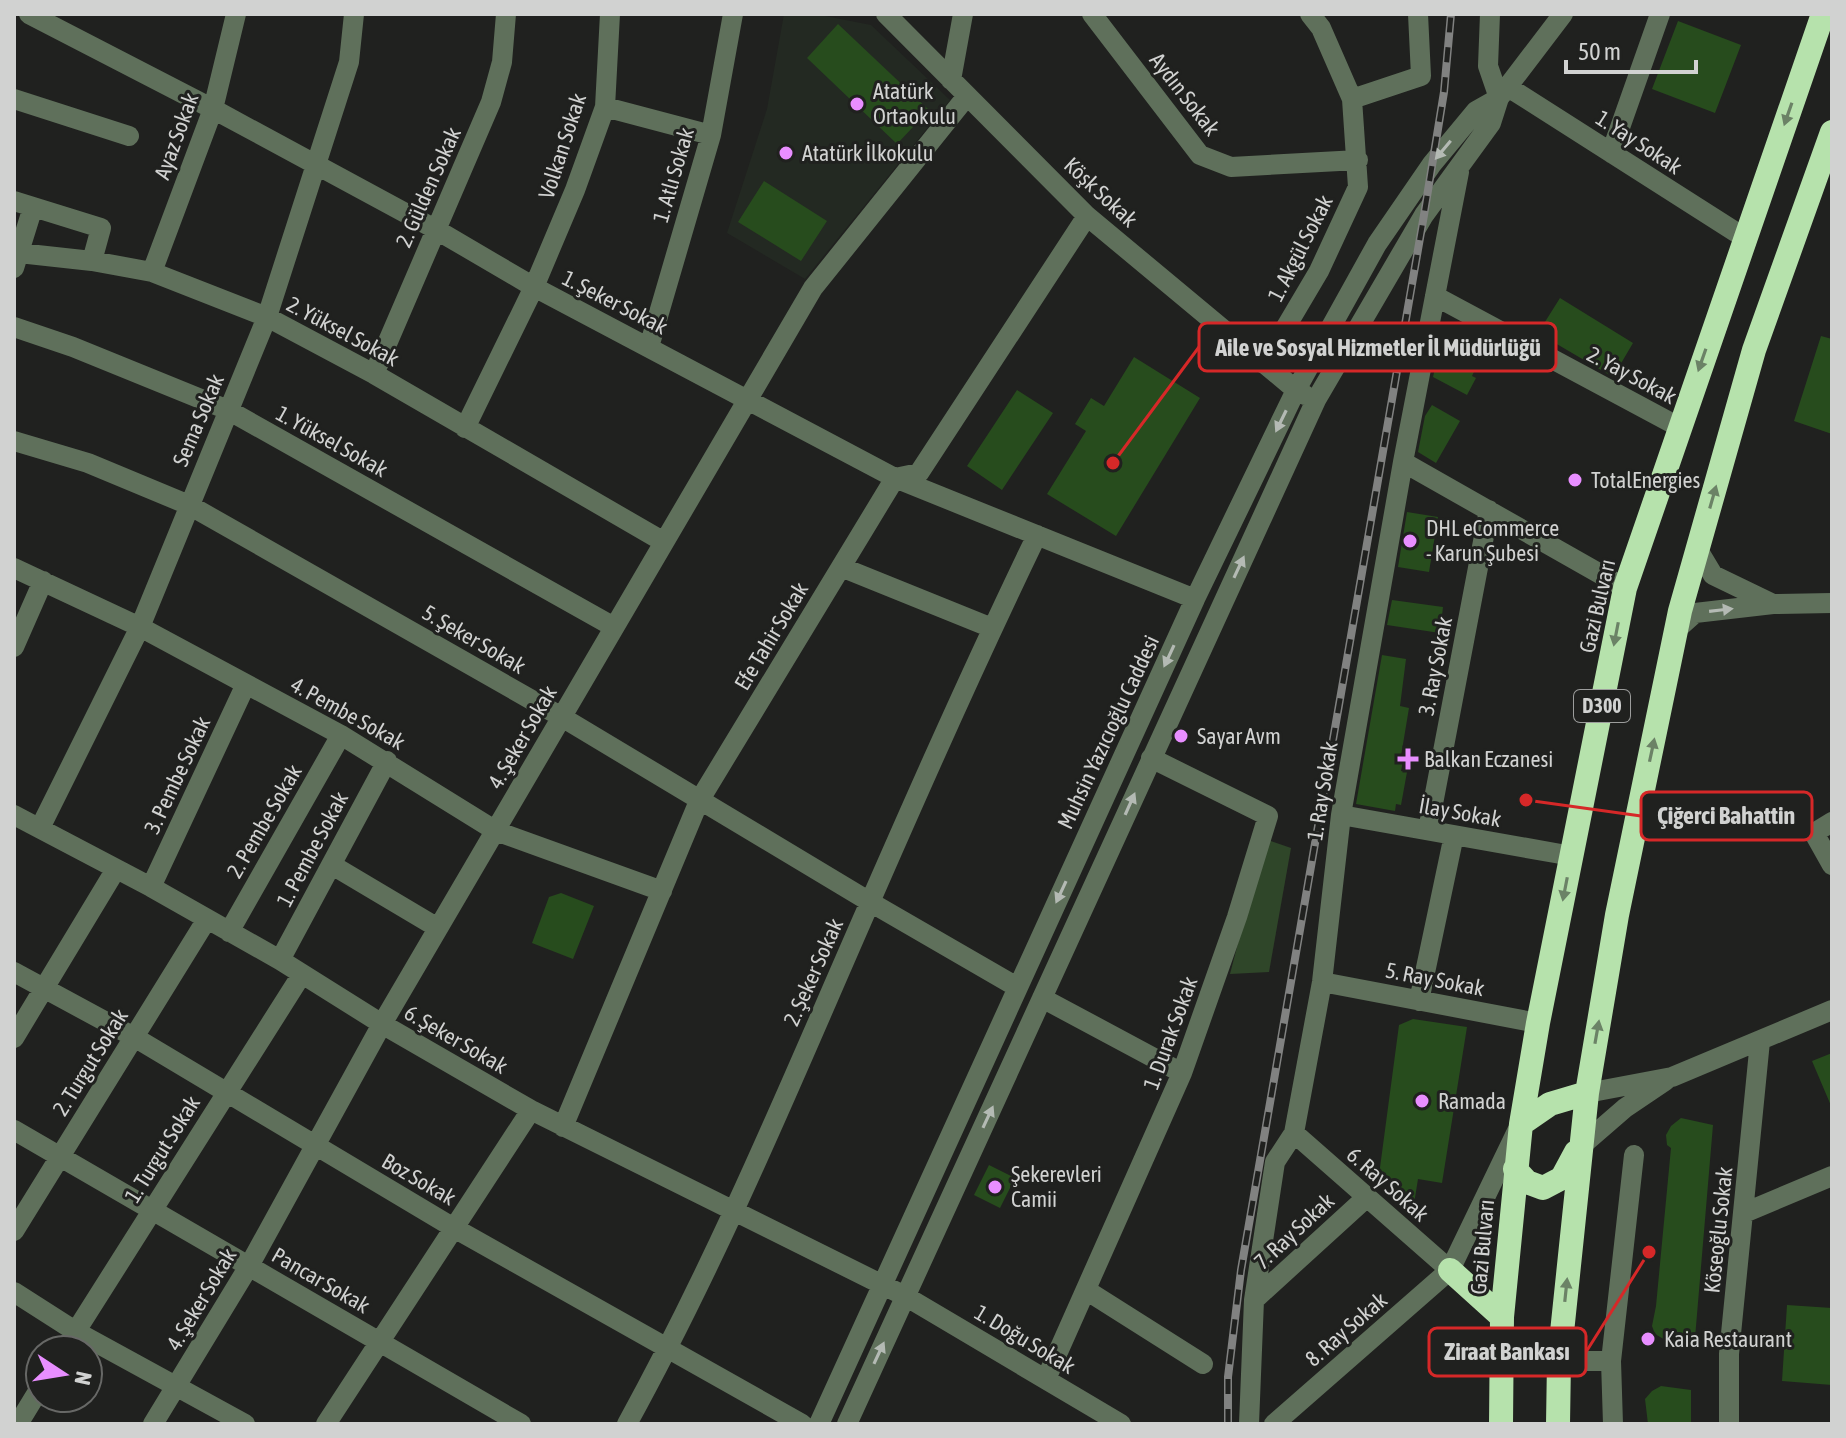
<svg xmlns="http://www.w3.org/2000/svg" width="1846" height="1438" font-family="'Asap Condensed',sans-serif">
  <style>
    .built { fill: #232922 }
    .green { fill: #2f4629 }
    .building { fill: #274c1d }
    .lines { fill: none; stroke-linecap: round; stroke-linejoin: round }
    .minor { stroke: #5f705b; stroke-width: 20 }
    .highway { stroke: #b6e2ac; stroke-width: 24 }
    .rail-casing { stroke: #818281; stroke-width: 8 }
    .rail { stroke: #20211f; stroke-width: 5; stroke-dasharray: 15; stroke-linecap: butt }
    .oneway { fill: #6b8266 }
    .oneway2 { fill: #b4bab4 }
    .poi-dot { fill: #e88eff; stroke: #20211f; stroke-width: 3 }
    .labels { text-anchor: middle; stroke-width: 6; stroke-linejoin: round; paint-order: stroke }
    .shield { fill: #20211f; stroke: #9c9d9c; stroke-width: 2 }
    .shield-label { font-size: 20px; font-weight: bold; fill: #d1d2d1 }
    .poi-label { font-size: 22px; fill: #d1d2d1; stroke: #20211f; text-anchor: start }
    .street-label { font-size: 22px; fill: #d1d2d1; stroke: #20211f }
    .leader { fill: none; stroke: #d62828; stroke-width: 3 }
    .callout-dot { fill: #d62828; stroke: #20211f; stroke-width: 3 }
    .callout { fill: #20211f; stroke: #d62828; stroke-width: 3 }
    .callout-label { font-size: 24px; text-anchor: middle; font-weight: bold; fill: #d1d2d1 }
  </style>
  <rect width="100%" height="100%" fill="#20211f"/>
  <path class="built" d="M784,14h31l56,11 79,75 -145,179 -78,-46 40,-124z"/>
  <path class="green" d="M1265,839l26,9 -22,124 -39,2z"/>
  <path class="building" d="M1678,21l63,24 -26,68 -63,-24z
    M838,24l91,86 -32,34 -90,-86z
    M764,181l63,40 -26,40 -63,-39z
    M1560,298l73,45 -20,34 -75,-44z
    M1443,332l40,21 -11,23 4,2 -9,17 -34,-18z
    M1821,336l11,3v95l-38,-13z
    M1134,357l66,41 -84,138 -69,-42 39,-63 -11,-7 16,-26 13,8z
    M1017,390l36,23 -51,77 -35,-24z
    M1432,405l28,16 -24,42 -18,-11 7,-36z
    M1407,512l31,5 -9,55 -31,-5z
    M1392,600l51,7 -3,26 -53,-8z
    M1382,655l24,4 -6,47 9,2 -8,48h3l-3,15 6,1 -6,33 -5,-1 -1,7 -39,-7z
    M561,893l33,13 -21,53 -41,-16 17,-46z
    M1413,1019l54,8 -25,156 -24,-4 -4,25 -35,-29 20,-150z
    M1832,1053v55l-20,-47z
    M1681,1118l32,7 -18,213 -12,-1 -11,7 -17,-10 -3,-8 4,-20 15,-158 -4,-3 -1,-10 5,-9z
    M989,1165l26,13 -15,30 -26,-13z
    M1787,1305l45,3v77l-50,-4z
    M1661,1386l30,4v34h-43l-3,-25 7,-8z"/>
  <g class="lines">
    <path class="minor" d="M29,14l184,95 222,120 99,58 361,191 300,121
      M886,14l201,202 209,174 9,5
      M1092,14l108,141 31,12 127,-7
      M1490,14l-2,52 11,32
      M951,80l12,-66
      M1508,87l237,151
      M14,99l115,37
      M1352,99l69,-23 -3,-62
      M605,107l106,28
      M1611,153l49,-139
      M14,201l87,27 -9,33 60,11 115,45 107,57 290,168
      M19,253l73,8
      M14,268l19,-61
      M152,272l61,-163 23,-95
      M1435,296l244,131
      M14,327l59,20 155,63 386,217
      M649,347l62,-212 22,-121
      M1264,364l55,-93 39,-84 -6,-88 -31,-71 -11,-14
      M374,374l117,-272 11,-40 4,-48
      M465,428l69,-141 41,-97 30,-83 5,-93
      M14,441l74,22 101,42 371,211 310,186 147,85
      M1403,462l222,126
      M1698,550l15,25 60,29
      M841,567l151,61
      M14,568l126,59 201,108 155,96 166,60
      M1676,630l19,-17 78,-9 59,-1
      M14,647l29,-66
      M14,815l137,72 129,73 102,64 149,86 374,186 216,128
      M1341,815l231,41
      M1832,822l-18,11 18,32
      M40,828l100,-201 127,-310 82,-255 5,-48
      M1428,830l61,-320
      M332,865l106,63
      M151,887l95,-203
      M229,932l112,-197
      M280,960l107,-199
      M14,972l120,65 320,191 348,196
      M1322,982l216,41
      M1042,998l140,75
      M1419,1001l35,-166
      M14,1038l102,-169
      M1587,1093l85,-16 160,-67
      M563,1127l136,-326 196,-323 24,-5 168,-257
      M14,1130l507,294
      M1294,1133l156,137
      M1580,1147l45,-39 40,-27
      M1744,1213l88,-37
      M14,1231l193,-312
      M1086,1290l117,74
      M14,1292l61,39 170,93
      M1254,1300l113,-103
      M64,1350l238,-376
      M1559,1361h52
      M1046,1379l136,-306 55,-156 31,-101 -117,-58
      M18,1424l22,-36
      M153,1424l96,-158 133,-242 431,-736 154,-192
      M326,1424l205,-314
      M627,1424c78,-142 142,-289 206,-437 66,-152 132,-303 204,-452
      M819,1424l376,-825 101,-209 81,-146 55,-80 44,-53 23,-13
      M847,1424l469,-1024 108,-185 67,-92 8,-25 64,-84
      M1249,1424l5,-124 21,-138 19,-29 28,-151 19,-167 62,-353 56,-290
      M1274,1424l176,-154 67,-139
      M1613,1424l-2,-63 23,-206
      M1729,1424v-70l31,-313"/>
    <path class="highway" d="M1521,1124l29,-20 37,-11
      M1515,1169l12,13 16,6 19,-10 14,-26
      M1450,1270l52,47
      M1501,1424l1,-107 19,-193 17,-101 87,-435 198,-574
      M1558,1424l1,-63 28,-268 30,-178 63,-304 74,-261 78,-218"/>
    <g class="rail-casing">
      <path id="rail" d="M1228,1424v-47l13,-107 183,-1055 20,-123 7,-78"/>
    </g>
    <use href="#rail" class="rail"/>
  </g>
  <defs><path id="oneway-solid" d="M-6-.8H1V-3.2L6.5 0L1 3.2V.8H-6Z" transform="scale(2)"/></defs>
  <g class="oneway">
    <use href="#oneway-solid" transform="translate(1788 114) rotate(109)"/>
    <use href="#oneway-solid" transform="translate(1702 360) rotate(109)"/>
    <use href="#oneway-solid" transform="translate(1713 497) rotate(-74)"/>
    <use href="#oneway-solid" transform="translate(1616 634) rotate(101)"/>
    <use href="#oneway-solid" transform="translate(1652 750) rotate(-78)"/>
    <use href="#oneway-solid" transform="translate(1565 889) rotate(101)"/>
    <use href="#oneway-solid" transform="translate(1597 1032) rotate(-80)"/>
    <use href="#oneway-solid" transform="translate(1566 1290) rotate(-84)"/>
  </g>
  <g class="oneway2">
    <use href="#oneway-solid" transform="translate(1443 150) rotate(130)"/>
    <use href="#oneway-solid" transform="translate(1281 421) rotate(116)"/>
    <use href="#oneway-solid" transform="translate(1239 567) rotate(-65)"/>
    <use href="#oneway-solid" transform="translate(1721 610) rotate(-7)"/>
    <use href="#oneway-solid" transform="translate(1169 656) rotate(115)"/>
    <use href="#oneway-solid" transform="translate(1130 804) rotate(-66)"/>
    <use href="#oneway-solid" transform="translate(1061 892) rotate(115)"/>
    <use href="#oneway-solid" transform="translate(988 1117) rotate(-65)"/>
    <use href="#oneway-solid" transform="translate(879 1353) rotate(-65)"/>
  </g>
  <g class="poi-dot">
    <circle cx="857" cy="104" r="8"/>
    <circle cx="786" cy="153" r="8"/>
    <circle cx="1575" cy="480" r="8"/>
    <circle cx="1410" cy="541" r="8"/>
    <circle cx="1181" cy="736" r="8"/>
    <path d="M1404 747h8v8h8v8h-8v8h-8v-8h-8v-8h8z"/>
    <circle cx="1422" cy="1101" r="8"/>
    <circle cx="995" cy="1187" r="8"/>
    <circle cx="1648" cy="1339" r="8"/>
  </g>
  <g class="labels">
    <rect class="shield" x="1574" y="690" width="56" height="32" rx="6"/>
    <g class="shield-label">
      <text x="1602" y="713">D300</text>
    </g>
    <g class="poi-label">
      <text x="873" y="99">Atatürk<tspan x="873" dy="25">Ortaokulu</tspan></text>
      <text x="802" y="161">Atatürk İlkokulu</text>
      <text x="1591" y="488">TotalEnergies</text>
      <text x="1426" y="536">DHL eCommerce<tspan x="1426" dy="25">- Karun Şubesi</tspan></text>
      <text x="1197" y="744">Sayar Avm</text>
      <text x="1424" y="767">Balkan Eczanesi</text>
      <text x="1438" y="1109">Ramada</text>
      <text x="1011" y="1182">Şekerevleri<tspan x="1011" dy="25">Camii</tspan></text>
      <text x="1664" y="1347">Kaia Restaurant</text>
    </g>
    <g class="street-label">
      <text transform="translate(1185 94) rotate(52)" y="8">Aydın Sokak</text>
      <text transform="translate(176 136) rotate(-70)" y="8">Ayaz Sokak</text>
      <text transform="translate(1639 142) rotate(33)" y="8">1. Yay Sokak</text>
      <text transform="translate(562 146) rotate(-72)" y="8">Volkan Sokak</text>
      <text transform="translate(673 175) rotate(-74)" y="8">1. Atlı Sokak</text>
      <text transform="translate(428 187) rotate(-66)" y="8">2. Gülden Sokak</text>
      <text transform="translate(1101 192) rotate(43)" y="8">Köşk Sokak</text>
      <text transform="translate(1300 248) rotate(-63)" y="8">1. Akgül Sokak</text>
      <text transform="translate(615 302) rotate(27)" y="8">1. Şeker Sokak</text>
      <text transform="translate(343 331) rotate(28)" y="8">2. Yüksel Sokak</text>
      <text transform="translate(1632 375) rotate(28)" y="8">2. Yay Sokak</text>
      <text transform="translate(198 420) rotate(-67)" y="8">Sema Sokak</text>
      <text transform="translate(332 441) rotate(29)" y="8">1. Yüksel Sokak</text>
      <text transform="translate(1597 606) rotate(-77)" y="8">Gazi Bulvarı</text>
      <text transform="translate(771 636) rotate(-59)" y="8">Efe Tahir Sokak</text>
      <text transform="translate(474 639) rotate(30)" y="8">5. Şeker Sokak</text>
      <text transform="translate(1435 666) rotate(-79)" y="8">3. Ray Sokak</text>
      <text transform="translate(348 713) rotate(29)" y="8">4. Pembe Sokak</text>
      <text transform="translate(1108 732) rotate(-65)" y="8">Muhsin Yazıcıoğlu Caddesi</text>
      <text transform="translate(522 737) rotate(-60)" y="8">4. Şeker Sokak</text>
      <text transform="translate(177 775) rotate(-65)" y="8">3. Pembe Sokak</text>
      <text transform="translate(1322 791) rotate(-81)" y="8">1. Ray Sokak</text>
      <text transform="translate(1460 812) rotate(10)" y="8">İlay Sokak</text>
      <text transform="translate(264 821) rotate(-60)" y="8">2. Pembe Sokak</text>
      <text transform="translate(312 849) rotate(-62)" y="8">1. Pembe Sokak</text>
      <text transform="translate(813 972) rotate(-66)" y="8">2. Şeker Sokak</text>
      <text transform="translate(1435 979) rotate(11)" y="8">5. Ray Sokak</text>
      <text transform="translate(1170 1033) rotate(-70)" y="8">1. Durak Sokak</text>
      <text transform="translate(456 1039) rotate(30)" y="8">6. Şeker Sokak</text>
      <text transform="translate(90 1062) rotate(-58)" y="8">2. Turgut Sokak</text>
      <text transform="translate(162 1149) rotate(-58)" y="8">1. Turgut Sokak</text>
      <text transform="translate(419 1179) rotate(30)" y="8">Boz Sokak</text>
      <text transform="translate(1388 1184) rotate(41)" y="8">6. Ray Sokak</text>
      <text transform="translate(1718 1230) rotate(-84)" y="8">Köseoğlu Sokak</text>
      <text transform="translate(1294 1231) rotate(-43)" y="8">7. Ray Sokak</text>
      <text transform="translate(1482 1247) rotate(-85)" y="8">Gazi Bulvarı</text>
      <text transform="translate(321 1280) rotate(30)" y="8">Pancar Sokak</text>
      <text transform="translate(201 1299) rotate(-59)" y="8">4. Şeker Sokak</text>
      <text transform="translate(1346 1329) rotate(-41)" y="8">8. Ray Sokak</text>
      <text transform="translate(1025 1339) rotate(31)" y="8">1. Doğu Sokak</text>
    </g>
  </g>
  <path class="leader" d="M1113 463L1199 347M1526 800L1641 816M1649 1252L1586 1352"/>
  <g class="callout-dot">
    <circle cx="1113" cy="463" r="8"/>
    <circle cx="1526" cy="800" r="8"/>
    <circle cx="1649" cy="1252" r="8"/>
  </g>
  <g class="callout">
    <rect x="1199" y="323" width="357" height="48" rx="8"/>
    <rect x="1641" y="792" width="171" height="48" rx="8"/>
    <rect x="1429" y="1328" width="157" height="48" rx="8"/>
  </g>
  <g class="callout-label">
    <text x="1378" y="356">Aile ve Sosyal Hizmetler İl Müdürlüğü</text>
    <text x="1726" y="824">Çiğerci Bahattin</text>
    <text x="1507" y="1360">Ziraat Bankası</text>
  </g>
  <rect width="1846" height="1438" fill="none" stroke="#d1d2d1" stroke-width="32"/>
  <g transform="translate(64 1374) rotate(102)"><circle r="38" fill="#20211f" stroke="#676866" stroke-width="2"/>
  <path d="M0-6L14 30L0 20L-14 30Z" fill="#e88eff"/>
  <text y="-12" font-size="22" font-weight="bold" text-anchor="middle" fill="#d1d2d1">N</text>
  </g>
  <path d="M1566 60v12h130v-12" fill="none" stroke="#d1d2d1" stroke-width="4"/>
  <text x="1578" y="60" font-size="24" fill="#d1d2d1" stroke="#20211f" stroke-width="6" paint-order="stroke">50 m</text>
</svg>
